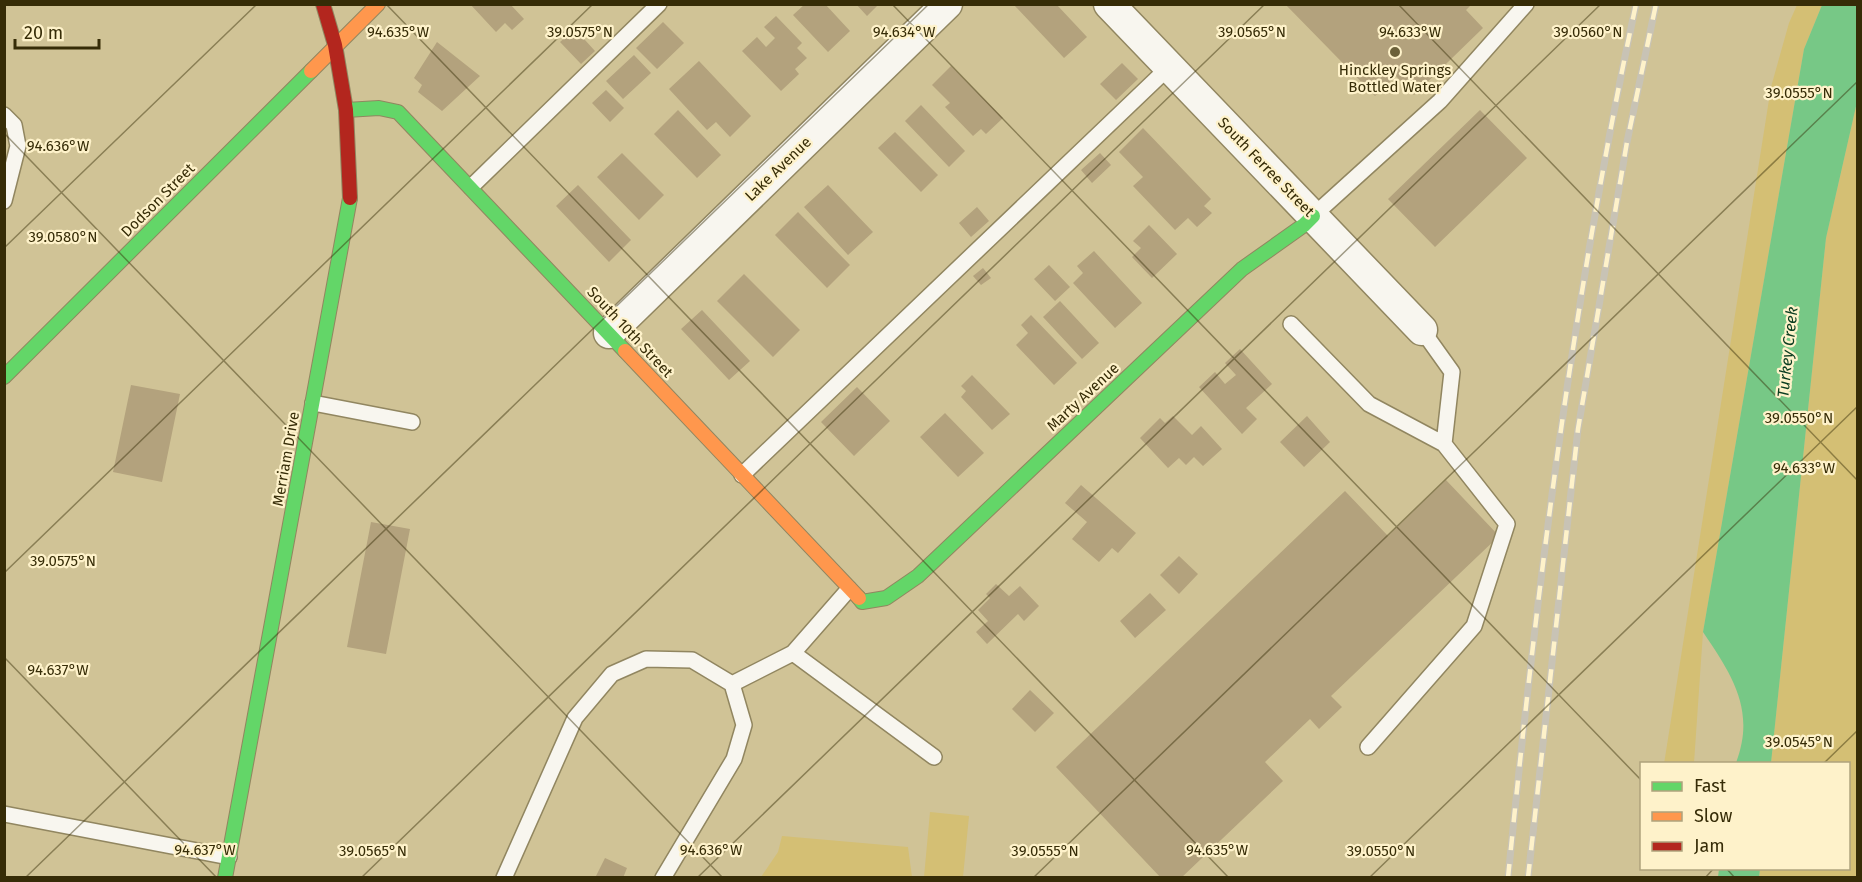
<svg xmlns="http://www.w3.org/2000/svg" width="1862" height="882" font-family="'Fira Sans',sans-serif">
  <style>
    .green { fill: #d4bf74 }
    .water { fill: #77c886 }
    .building { fill: #b3a27d }
    .lines { fill: none; stroke-linecap: round; stroke-linejoin: round }
    .lane-casing { stroke: #918660; stroke-width: 18 }
    .street-casing { stroke: #918660; stroke-width: 33 }
    .fast-casing { stroke: #918660; stroke-width: 16 }
    .slow-casing { stroke: #918660; stroke-width: 16 }
    .jam-casing { stroke: #918660; stroke-width: 16 }
    .lane { stroke: #f8f6ef; stroke-width: 15 }
    .street { stroke: #f8f6ef; stroke-width: 30 }
    .fast { stroke: #63d668; stroke-width: 14 }
    .slow { stroke: #ff974d; stroke-width: 14 }
    .jam { stroke: #b3261e; stroke-width: 14 }
    .rail-casing { stroke: #c8c3b5; stroke-width: 7 }
    .rail { stroke: #fef2ca; stroke-width: 4.5; stroke-dasharray: 14; stroke-linecap: butt }
    .ticks { fill: none; stroke: #362c07; stroke-width: 1.5; stroke-opacity: 0.45 }
    .poi-dot { fill: #6c6139; stroke: #fef2ca; stroke-width: 2 }
    .labels { text-anchor: middle; stroke-width: 4.5; stroke-linejoin: round; paint-order: stroke }
    .poi-label { font-size: 15px; fill: #362c07; stroke: #fef2ca }
    .street-label { font-size: 15px; fill: #362c07; stroke: #fef2ca }
    .water-label { font-size: 16px; font-style: italic; fill: #0a3d20; stroke: #fef2ca }
    .ticks-label { font-size: 15px; text-anchor: middle; fill: #362c07; stroke: #fef2ca; stroke-width: 4.5; stroke-linejoin: round; paint-order: stroke }
  </style>
  <rect width="100%" height="100%" fill="#d0c396"/>
  <path class="green" d="M1797,5h25l-18,44 -101,583 -9,131 -30,1 107,-677 18,-64z
    M1857,102v775l-98,1 1,-9 88,-1v-104l-77,-1 55,-525z
    M930,812l39,4 -6,61h-39z
    M782,836l126,11 4,30h-151l17,-25z"/>
  <path class="water" d="M1822,5h35v97l-31,136 -55,525h-35c20,-53 -4,-88 -33,-131l101,-583z
    M1719,869h41l-1,8h-41z"/>
  <path class="building" d="M470,4h40l14,15 -12,11 -7,-7 -9,9z
    M805,4h20l25,27 -22,21 -35,-37z
    M856,4h23l-12,12z
    M1285,4h187l-6,6 17,18 -69,67 -18,-19 -21,20z
    M1014,5h43l30,32 -23,21z
    M776,16l26,27 -5,5 10,10 -12,11 4,5 -18,17 -39,-40 15,-14 9,10 9,-9 -11,-11z
    M663,22l21,21 -27,26 -21,-21z
    M575,29l20,22 -14,13 -21,-22z
    M437,42l43,34 -38,35 -24,-19 4,-7 -8,-7z
    M634,55l17,18 -28,26 -17,-18z
    M699,61l52,55 -21,21 -14,-15 -9,8 -38,-41z
    M1122,63l16,16 -22,21 -16,-16z
    M951,66l52,52 -17,16 -5,-5 -8,7 -28,-29 5,-4 -18,-18z
    M606,90l18,18 -14,14 -18,-19z
    M921,105l44,46 -16,16 -44,-46z
    M678,110l43,45 -24,23 -43,-44z
    M1480,110l47,48 -92,89 -47,-48z
    M1143,128l68,71 -7,7 8,7 -15,14 -9,-9 -13,12 -42,-44 10,-9 -24,-25z
    M895,132l43,43 -17,17 -43,-44z
    M622,153l42,42 -25,25 -42,-43z
    M1100,153l11,12 -19,18 -11,-13z
    M578,185l53,55 -22,22 -53,-56z
    M828,185l45,47 -25,23 -44,-48z
    M977,207l12,14 -18,16 -12,-14z
    M798,212l52,53 -23,23 -52,-53z
    M1149,225l28,29 -25,24 -20,-21 9,-9 -8,-7z
    M1094,251l48,52 -27,25 -42,-45 10,-10 -6,-7z
    M1049,265l21,22 -15,14 -21,-22z
    M983,268l8,10 -10,7 -8,-9z
    M744,274l56,56 -27,27 -56,-56z
    M1060,301l39,42 -17,16 -39,-42z
    M702,310l48,51 -21,19 -48,-51z
    M1031,315l46,48 -23,22 -38,-40 12,-12 -7,-8z
    M1240,349l32,35 -26,24 11,11 -15,15 -43,-47 16,-15 10,12 11,-9 -11,-12z
    M972,375l38,39 -18,16 -31,-33 5,-6 -5,-5z
    M131,385l49,9 -18,88 -49,-10z
    M857,387l33,34 -36,35 -33,-34z
    M945,413l39,40 -26,24 -38,-40z
    M1173,416l19,19 9,-9 21,23 -19,17 -9,-9 -8,8 -7,-7 -11,10 -28,-30 20,-20 5,5z
    M1307,416l23,26 -26,25 -24,-25z
    M1446,480l53,56 -168,160 11,11 -23,22 -9,-10 -45,43 18,19 -102,97h-20l-105,-111 289,-276 43,45z
    M1081,485l55,48 -18,20 -6,-5 -13,14 -27,-23 15,-17 -22,-19z
    M371,522l39,7 -24,125 -39,-7z
    M1179,556l19,18 -19,20 -19,-19z
    M996,584l13,12 11,-10 19,20 -15,15 -6,-7 -31,30 -11,-12 12,-11 -10,-11 12,-12 -4,-4z
    M1150,593l16,17 -31,28 -15,-17z
    M1030,690l24,23 -19,19 -23,-23z
    M605,858l22,10 -4,10h-28z"/>
  <g class="lines">
    <g class="lane-casing">
      <path id="lane" d="M4,115l10,10 4,21 -14,55
        M471,187l188,-183
        M1313,216l127,-115 86,-97
        M1291,324l78,80 75,40
        M313,403l99,19
        M742,475l427,-408
        M793,653l141,104
        M732,684l61,-31 56,-64
        M1368,747l106,-121 33,-102 -63,-80 8,-72 -30,-42
        M4,814l225,43
        M504,878l71,-160 37,-44 34,-15 46,1 40,24 12,41 -10,34 -71,119"/>
    </g>
    <g class="street-casing">
      <path id="street" d="M1109,4l313,326
        M609,333l338,-329"/>
    </g>
    <g class="fast-casing">
      <path id="fast" d="M346,110l33,-2 19,4 227,239
        M4,377l307,-306
        M859,598l3,4 24,-4 32,-22 324,-307 62,-44 9,-9
        M225,878l125,-680"/>
    </g>
    <g class="slow-casing">
      <path id="slow" d="M311,71l67,-67
        M625,351l234,247"/>
    </g>
    <g class="jam-casing">
      <path id="jam" d="M323,4l12,41 11,65 4,88"/>
    </g>
    <use href="#lane" class="lane"/>
    <use href="#street" class="street"/>
    <use href="#fast" class="fast"/>
    <use href="#slow" class="slow"/>
    <use href="#jam" class="jam"/>
    <g class="rail-casing">
      <path id="rail" d="M1508,878c29,-293 66,-586 128,-874
        M1528,878l50,-449 49,-287 29,-138"/>
    </g>
    <use href="#rail" class="rail"/>
  </g>
  <path class="ticks" d="M386,4l843,874M892,4l750,777M1398,4l460,477M4,133l719,745M4,248l253,-244M4,573l589,-569M4,657l213,221M1823,764l35,-34M1726,868l9,10M25,878l904,-874M361,878l904,-874M697,878l904,-874M1033,878l825,-797M1369,878l489,-472M1705,878l9,-10"/>
  <circle class="poi-dot" cx="1395" cy="52" r="6"/>
  <g class="labels">
    <g class="poi-label">
      <text x="1395" y="75">Hinckley Springs<tspan x="1395" dy="17">Bottled Water</tspan></text>
    </g>
    <g class="street-label">
      <text transform="translate(1266 167) rotate(46)" y="5">South Ferree Street</text>
      <text transform="translate(778 169) rotate(-44)" y="5">Lake Avenue</text>
      <text transform="translate(158 200) rotate(-45)" y="5">Dodson Street</text>
      <text transform="translate(630 332) rotate(47)" y="5">South 10th Street</text>
      <text transform="translate(1083 397) rotate(-43)" y="5">Marty Avenue</text>
      <text transform="translate(286 459) rotate(-80)" y="5">Merriam Drive</text>
    </g>
    <g class="water-label">
      <text transform="translate(1787 352) rotate(-84)" y="6">Turkey Creek</text>
    </g>
  </g>
  <g class="ticks-label">
    <text x="580" y="37">39.0575°N</text>
    <text x="1252" y="37">39.0565°N</text>
    <text x="1588" y="37">39.0560°N</text>
    <text x="1410" y="37">94.633°W</text>
    <text x="398" y="37">94.635°W</text>
    <text x="904" y="37">94.634°W</text>
    <text x="1799" y="98">39.0555°N</text>
    <text x="58" y="151">94.636°W</text>
    <text x="63" y="242">39.0580°N</text>
    <text x="1799" y="423">39.0550°N</text>
    <text x="1804" y="473">94.633°W</text>
    <text x="63" y="566">39.0575°N</text>
    <text x="58" y="675">94.637°W</text>
    <text x="1799" y="747">39.0545°N</text>
    <text x="205" y="855">94.637°W</text>
    <text x="711" y="855">94.636°W</text>
    <text x="1217" y="855">94.635°W</text>
    <text x="373" y="856">39.0565°N</text>
    <text x="1045" y="856">39.0555°N</text>
    <text x="1381" y="856">39.0550°N</text>
  </g>
  <rect width="1862" height="882" fill="none" stroke="#362c07" stroke-width="12"/>
  <rect x="1640" y="762" width="210" height="108" fill="#fef2ca" stroke="#aea37c" stroke-width="1.5"/>
  <rect x="1652" y="782" width="30" height="9" fill="#63d668" stroke="#aea37c" stroke-width="1.5"/>
  <text x="1694" y="792" font-size="18" fill="#362c07">Fast</text>
  <rect x="1652" y="812" width="30" height="9" fill="#ff974d" stroke="#aea37c" stroke-width="1.5"/>
  <text x="1694" y="822" font-size="18" fill="#362c07">Slow</text>
  <rect x="1652" y="842" width="30" height="9" fill="#b3261e" stroke="#aea37c" stroke-width="1.5"/>
  <text x="1694" y="852" font-size="18" fill="#362c07">Jam</text>
  <path d="M15 39v9h84v-9" fill="none" stroke="#362c07" stroke-width="3"/>
  <text x="24" y="39" font-size="18" fill="#362c07" stroke="#fef2ca" stroke-width="4.5" paint-order="stroke">20 m</text>
</svg>
